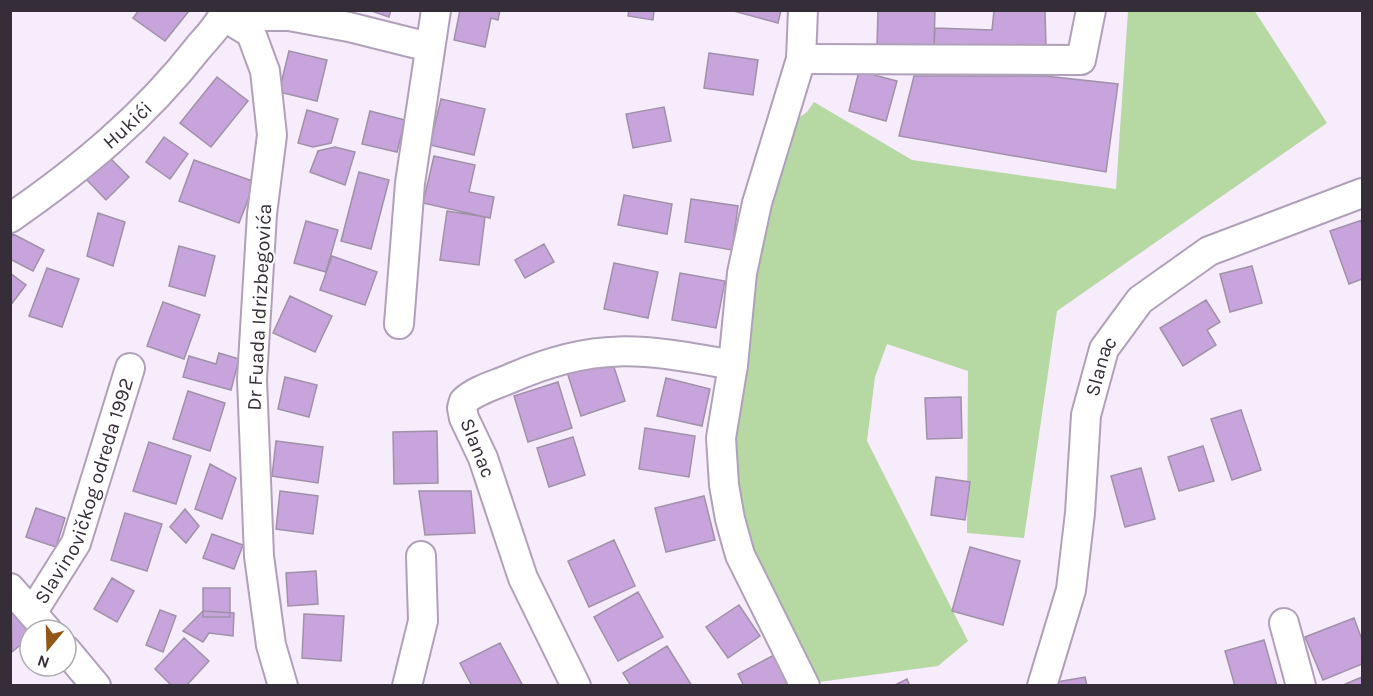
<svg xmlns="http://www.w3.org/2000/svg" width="1373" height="696" font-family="Karla,sans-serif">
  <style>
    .green { fill: #b6d8a3 }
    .building { fill: #c8a4dc; stroke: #a091a9; stroke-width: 1.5 }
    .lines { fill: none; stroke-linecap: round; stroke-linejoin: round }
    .street-casing { stroke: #b0a0b9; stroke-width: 32 }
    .street { stroke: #fff; stroke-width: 28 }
    .labels { text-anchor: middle; stroke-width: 4.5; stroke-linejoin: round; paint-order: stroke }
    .street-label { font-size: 20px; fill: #352e38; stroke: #fff }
  </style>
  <rect width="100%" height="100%" fill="#f6ecfc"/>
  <path class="green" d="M1254,10l73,113 -270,188 -33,227 -57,-5 1,-162 -81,-27 -12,33 -8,64 101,200 -30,25 -134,18 -74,-165 12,-245 55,-155 10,-7 7,-10 98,58 204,29 12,-178z"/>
  <path class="building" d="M139,10h48l2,1 -24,30 -32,-23z
    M369,10h22l-2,7z
    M460,10h40l-2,10 -7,-2 -6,29 -31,-7z
    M629,10h25l-1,10 -25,-4z
    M730,10h51l-3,13z
    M878,10h57l-1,37 -57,-1z
    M994,10h51l1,38 -112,-1 1,-19 57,2z
    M289,51l38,9 -10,41 -38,-9z
    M709,53l49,7 -5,35 -49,-7z
    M859,71l38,10 -11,40 -37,-10z
    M914,76h131l73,8 -12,88 -207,-36z
    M217,77l31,24 -37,46 -31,-24z
    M441,99l44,10 -11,46 -44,-10z
    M664,107l7,34 -38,7 -7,-34z
    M307,110l31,9 -7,24 -18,4 -15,-4z
    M370,111l35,9 -8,32 -35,-8z
    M164,137l24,17 -18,25 -24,-17z
    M335,147l20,5 -10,33 -35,-13 8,-21z
    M434,156l41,9 -6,27 25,5 -4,21 -67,-15z
    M109,157l20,20 -23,23 -20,-21z
    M194,160l61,22 -16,41 -60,-22z
    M359,172l30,8 -18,69 -30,-8z
    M624,195l48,9 -5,30 -49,-9z
    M691,199l47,7 -6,44 -47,-8z
    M447,211l38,6 -6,48 -39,-5z
    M98,213l27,9 -12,44 -26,-10z
    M1362,220v59l-13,5 -19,-53z
    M306,221l32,9 -12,42 -32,-9z
    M13,234l31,16 -11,21 -23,-12v-19z
    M544,244l10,18 -29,16 -10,-18z
    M179,246l36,10 -10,40 -36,-10z
    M332,256l45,16 -12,33 -45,-15z
    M614,263l44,9 -10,46 -44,-9z
    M1252,266l10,37 -32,9 -10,-38z
    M47,268l32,11 -17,48 -33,-11z
    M10,273l16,12 -16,21z
    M680,273l45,8 -9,47 -44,-8z
    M290,296l42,20 -17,36 -42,-19z
    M1206,300l14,22 -13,8 9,15 -33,21 -23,-38z
    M163,302l37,13 -16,44 -37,-13z
    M219,353l20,6 -8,31 -48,-13 6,-21 27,8z
    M611,358l14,43 -44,15 -14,-44z
    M285,377l32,8 -8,32 -31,-8z
    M666,378l44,11 -8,37 -45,-10z
    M558,382l14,46 -44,14 -14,-46z
    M188,391l37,12 -15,48 -37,-12z
    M961,397l1,41 -35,1 -2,-41z
    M1241,410l20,60 -29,10 -21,-61z
    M645,428l50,8 -6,41 -50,-8z
    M437,431l1,52 -44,1 -1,-52z
    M573,437l12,38 -36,12 -12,-39z
    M276,441l47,6 -5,36 -46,-7z
    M149,442l42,14 -15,48 -43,-13z
    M1203,446l11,35 -35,10 -11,-34z
    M210,464l26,14 -14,41 -27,-10z
    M1141,468l14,51 -30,8 -14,-51z
    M936,477l34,5 -5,38 -34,-5z
    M280,491l38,5 -5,38 -37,-5z
    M419,491h52l4,42 -50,2z
    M704,496l11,44 -49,12 -11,-44z
    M36,508l29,10 -9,29 -30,-10z
    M185,509l14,17 -13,17 -16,-16z
    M125,513l37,11 -15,47 -36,-11z
    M212,534l31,11 -9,24 -31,-11z
    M614,540l21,46 -46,21 -21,-46z
    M970,547l50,14 -17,64 -51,-14z
    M316,571l2,33 -30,2 -2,-33z
    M112,578l22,13 -17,31 -23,-13z
    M203,588h27v29h-27z
    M638,592l25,45 -45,24 -24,-44z
    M739,605l21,31 -32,22 -22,-31z
    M11,610l19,22v5l-18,15z
    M160,610l16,6 -13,36 -17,-7z
    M203,611l31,2 -1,23 -24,-3 -6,9 -20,-11z
    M304,614l40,2 -3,45 -39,-3z
    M1354,618l8,22v24l-39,16 -18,-43z
    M184,638l25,23 -23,25h-14l-17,-17z
    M1264,640l13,46h-42l-10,-35z
    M500,643l23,43h-51l-12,-23z
    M667,646l25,40h-61l-8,-13z
    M776,654l17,32h-49l-6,-12z
    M1085,677l2,9h-30v-4z
    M1362,677v9h-19v-1z
    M907,679l3,7h-17z"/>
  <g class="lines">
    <g class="street-casing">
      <g id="street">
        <path d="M803,10l-2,49 -44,144 -15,70 -9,92 -12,73 3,47 6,34 10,36 65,131"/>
        <path d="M223,16l28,17 14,38 7,64 -10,79 -10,165 7,177 12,89 12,41"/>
        <path d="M223,16h66l60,11 80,20"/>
        <path d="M801,59l280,1 10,-50"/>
        <path id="s1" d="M10,218c71,-49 135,-102 188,-170 9,-11 23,-24 27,-38"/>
        <path d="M399,324l11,-141 26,-173"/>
        <path d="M10,588l37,42"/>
        <path id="s2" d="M32,613l44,-70 54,-175"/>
        <path d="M1284,623l17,63"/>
        <path d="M66,650l30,36"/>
        <path d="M407,686l16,-65 -2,-65"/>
        <path d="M576,686l-53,-108 -40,-120 -19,-40 -2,-10 2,-7c12,-11 31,-16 45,-22 87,-39 134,-30 224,-14"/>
        <path id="s3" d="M1042,686l29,-96 9,-77 6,-98 18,-66 36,-49 69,-49 153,-58"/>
      </g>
    </g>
    <use href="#street" class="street"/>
  </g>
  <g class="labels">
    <g class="street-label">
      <text dy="7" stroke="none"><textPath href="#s1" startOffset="150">Hukići</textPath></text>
      <text transform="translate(259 307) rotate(-87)" y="7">Dr Fuada Idrizbegovića</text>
      <text dy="7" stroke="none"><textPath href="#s3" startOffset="327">Slanac</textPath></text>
      <text transform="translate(478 448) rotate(68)" y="7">Slanac</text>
      <text dy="7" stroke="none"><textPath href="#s2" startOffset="134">Slavinovičkog odreda 1992</textPath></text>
    </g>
  </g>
  <rect width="1373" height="696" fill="none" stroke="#352e38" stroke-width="24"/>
  <g transform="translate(48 648) rotate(199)"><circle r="28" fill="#ffffff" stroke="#aeabaf" stroke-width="1.5"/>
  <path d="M0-4.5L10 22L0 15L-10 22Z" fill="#935817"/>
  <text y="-9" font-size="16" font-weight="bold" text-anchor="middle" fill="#352e38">N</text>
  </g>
</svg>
